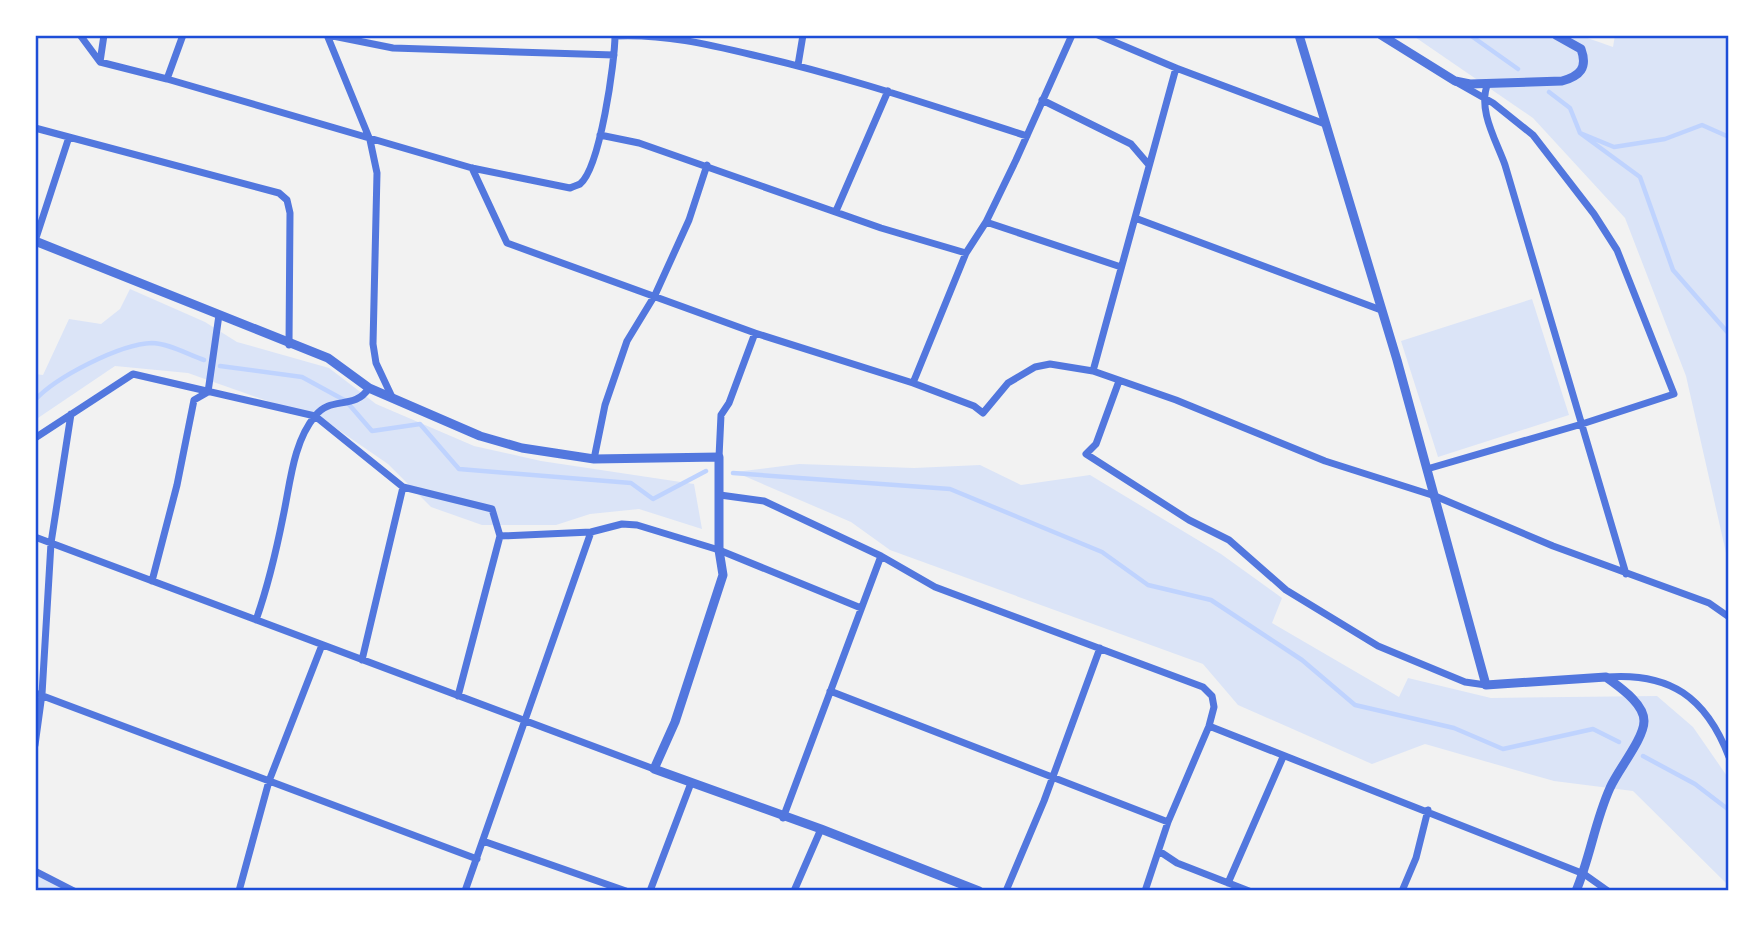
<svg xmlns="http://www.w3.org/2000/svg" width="1764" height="926" font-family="Jost,sans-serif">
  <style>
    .green { fill: #dbe4f7 }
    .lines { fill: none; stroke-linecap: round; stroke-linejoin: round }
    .stream { stroke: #bfd3fe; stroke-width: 4.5 }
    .minor { stroke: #5277de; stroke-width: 7 }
    .tertiary { stroke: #5277de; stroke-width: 9 }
    .neatline { fill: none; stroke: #1d4ed8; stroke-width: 2.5 }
  </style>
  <rect width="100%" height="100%" fill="#f2f2f2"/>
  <path class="green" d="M1412,35h167l34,12 2,-12h114v531l-43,-190 -61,-158 -92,-100z
    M130,289l75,33 32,20 92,26 47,36 98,42 67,15 153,23 8,45 -63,-20 -49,5 -34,11h-74l-51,-18 -43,-43 -61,-42 -139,-49 -73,-7 -80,54v-46l8,1 26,-56 32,5 19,-15z
    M1532,299l37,116 -131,42 -37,-116z
    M799,464l115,4 66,-3 41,20 69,-10 131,79 61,44 -10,25 127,74 9,-19 83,20 166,-2 36,31 36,52v107l-96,-95 -79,-10 -129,-37 -53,20 -134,-59 -35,-41 -313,-114 -39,-28 -116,-50z
    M35,874l50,17h-50z"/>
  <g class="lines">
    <path class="stream" d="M1470,35l48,34
      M1549,92l21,16 10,25 34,14 51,-8 37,-14 27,12
      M1580,133l60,44 33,93 56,64
      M220,366l82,11 44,24 26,30 48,-7 39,45 172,14 22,16 53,-28
      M35,400c21,-23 85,-56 117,-57 16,0 37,12 52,17
      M733,473l217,16 152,63 46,33 63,15 91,60 53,45 99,23 49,21 90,-20 26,13
      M1643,756l52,28 34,26"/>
    <path class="minor" d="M80,35l20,27
      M104,35l-4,27 67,17 305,89 98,20c2,-1 8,-3 10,-4 20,-16 35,-122 35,-149
      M327,35l43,105 7,33 -4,171 3,19 16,34
      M328,35l65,13 221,7
      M1098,35l78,33 149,56
      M616,36c48,-2 91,8 137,19 93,21 183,52 274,81
      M798,65l5,-30
      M167,79l16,-44
      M1488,83c-11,26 8,57 17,82l121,409
      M1042,100l89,44 18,21
      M35,128l244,65 8,7 3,13 -1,132
      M600,135l39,8 242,85 85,25
      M472,168l35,75 248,90 158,50 61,23 9,7 25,-30 27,-16 15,-3 43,7 83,29 149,61 110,35 118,50 156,57 20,14
      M836,211l52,-120
      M1135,218l246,92
      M986,222l135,45
      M35,241l34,-104
      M1093,371l83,-303
      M1119,381l-23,63 -10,10 103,66 40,20 57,50 92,56 87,36 21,3
      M913,383l53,-130 20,-31 30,-62 56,-125
      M208,392l11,-77
      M35,438l98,-64 182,42 88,71 89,22 8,27
      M719,457l2,-42 8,-12 26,-70
      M594,459l11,-54 22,-64 28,-46 34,-75 18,-55
      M1427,469l155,-45 92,-30 -57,-144 -23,-36 -61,-79 -40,-32 -37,-21
      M720,495l44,6 117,55 54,31 268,100 9,9 2,11 -5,19 -41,96 -23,69
      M500,536l91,-4 31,-8 15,1 82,25 142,58
      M35,537l619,232
      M152,581l25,-96 17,-85 14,-8
      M256,620c12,-34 20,-68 27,-103 7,-32 10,-75 32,-101 16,-21 39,-5 54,-28
      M362,660l41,-173
      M1606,677c64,-5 100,20 123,80
      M830,691l338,131
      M35,693l442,166
      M458,696l42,-160
      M1209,726l375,148 24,17
      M35,745l7,-51 9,-151 20,-129
      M783,818l98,-262
      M483,841l143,50
      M1159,851l18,12 72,28
      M35,871l39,20
      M1228,883l55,-126
      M239,891l30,-110 53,-136
      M465,891l126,-359
      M650,891l41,-108
      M794,891l27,-62
      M1006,891l38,-90 56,-153
      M1402,891l14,-33 12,-48"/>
    <path class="tertiary" d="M1299,35l98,325 89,325 120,-8c13,10 38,26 38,44 0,18 -27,50 -34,67 -15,33 -20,70 -34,103
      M1381,35l74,46 15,3 92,-3c18,-5 26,-13 19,-32l-25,-14
      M35,241l293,117 41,30 111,48 42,12 72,11 125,-2v93l4,25 -48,147 -21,47 167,60 158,62"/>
  </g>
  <rect width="1764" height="926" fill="none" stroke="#ffffff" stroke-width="74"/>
  <rect x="37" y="37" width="1690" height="852" class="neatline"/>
</svg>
